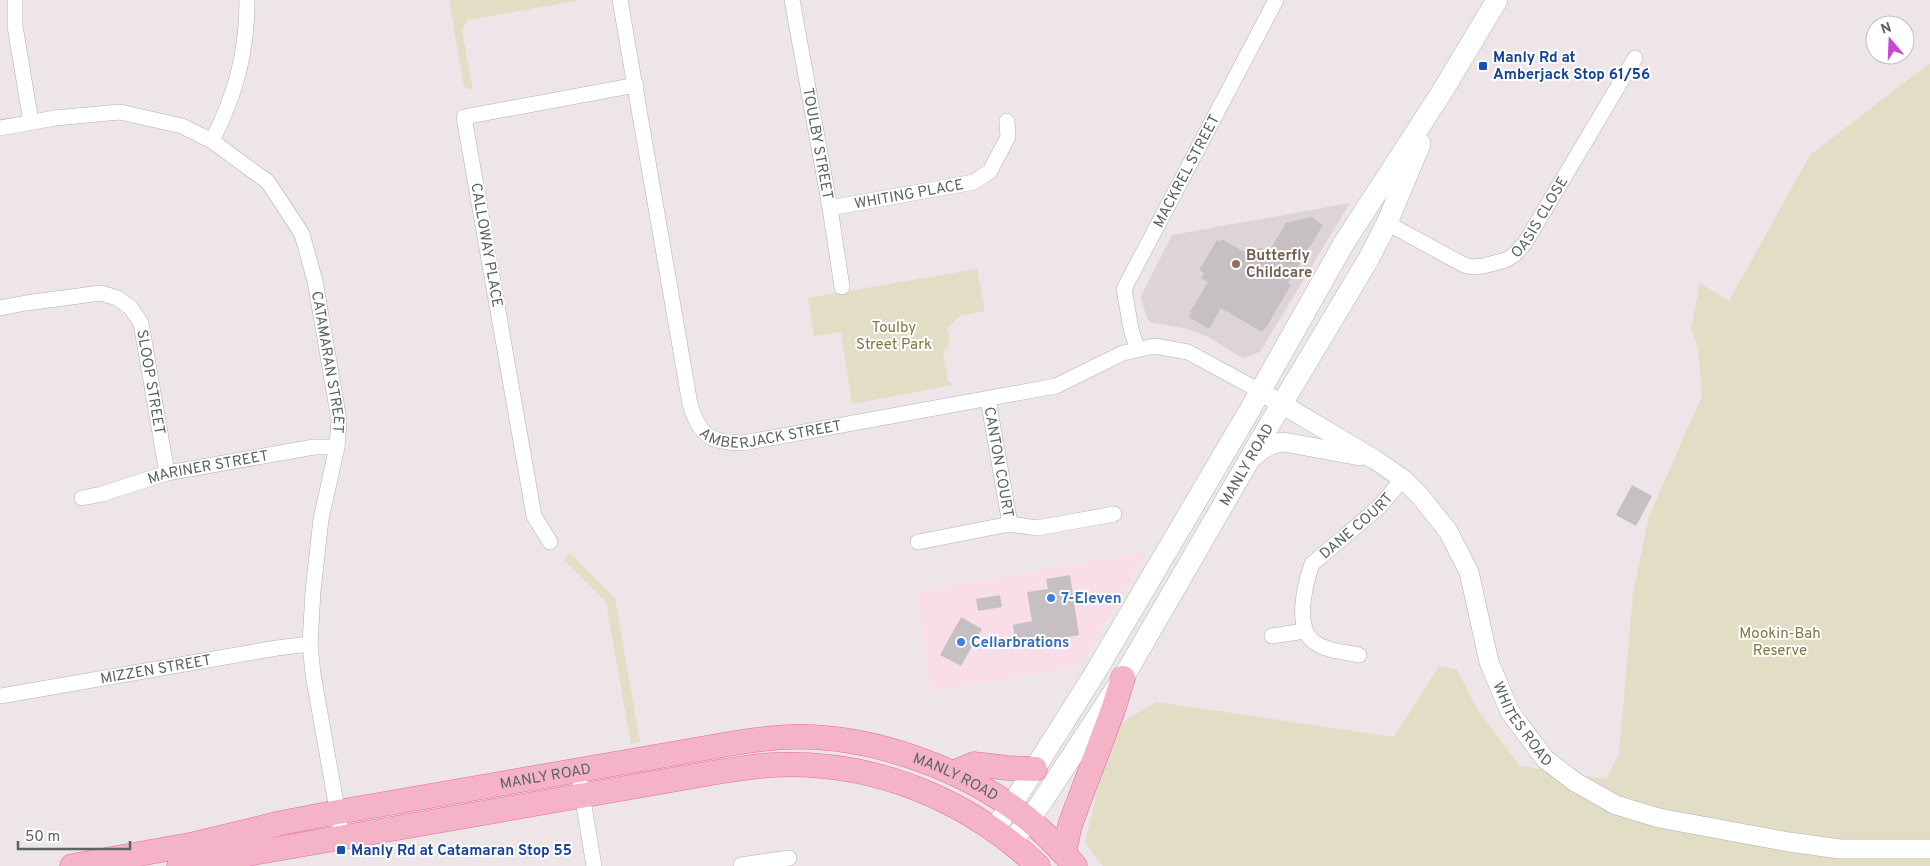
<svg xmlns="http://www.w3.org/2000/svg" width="1930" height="866" font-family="Overpass,sans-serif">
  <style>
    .commercial { fill: #f9dee9 }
    .education { fill: #ddd4d8 }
    .green { fill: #e2ddc5 }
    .building { fill: #c6c0c3 }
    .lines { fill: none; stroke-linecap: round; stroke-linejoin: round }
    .minor-casing { stroke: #aeb3b1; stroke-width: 16 }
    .tertiary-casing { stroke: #aeb3b1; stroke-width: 20 }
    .secondary-casing { stroke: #afb6b2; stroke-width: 22 }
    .primary-casing { stroke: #df6c9f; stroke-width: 25 }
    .minor { stroke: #fff; stroke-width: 15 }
    .tertiary { stroke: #fff; stroke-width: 19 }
    .secondary { stroke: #fff; stroke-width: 21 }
    .primary { stroke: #f5b3c8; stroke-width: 24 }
    .transit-dot { fill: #1a4fb4; stroke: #fff; stroke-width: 2 }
    .education-dot { fill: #8d6e63; stroke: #fff; stroke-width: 2 }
    .shop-dot { fill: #3f7fe0; stroke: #fff; stroke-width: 2 }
    .labels { text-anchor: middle; stroke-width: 4; stroke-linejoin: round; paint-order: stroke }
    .transit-label { font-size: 15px; font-weight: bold; fill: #164399; stroke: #fff; text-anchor: start }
    .street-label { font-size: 15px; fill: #5d6460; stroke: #fff }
    .education-label { font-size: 15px; font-weight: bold; fill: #785e54; stroke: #fff; text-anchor: start }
    .park-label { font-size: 15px; fill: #7f7840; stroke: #fff }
    .shop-label { font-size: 15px; font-weight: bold; fill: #366cbe; stroke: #fff; text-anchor: start }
  </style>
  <rect width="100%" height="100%" fill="#ede5e8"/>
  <path class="commercial" d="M1146,552l-62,108 -12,7 -141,25 -15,-100z"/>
  <path class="education" d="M1350,203l-90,149 -17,6 -35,-21 -24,-9 -31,-5 -6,-4 -6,-21 2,-6 29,-57z"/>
  <path class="green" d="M449,0h132l-113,20 -6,10 11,60 -9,-3z
    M1930,63v803h-827l-18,-23 22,-93 7,-23 42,-25 238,35 45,-71 18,4 20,39 43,57 86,13 13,-25 14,-161 16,-77 53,-120 -4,-48 -7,-20 9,-45 29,18 81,-146z
    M977,269l8,42 -25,5 -13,12 3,15 -7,9 5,29 5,4 -101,19 -11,-72 -27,4 -6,-38z
    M570,553l45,45 25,144 -9,2 -25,-142 -42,-42z"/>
  <path class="building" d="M1311,217l12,8 -35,58 3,2 -25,43 -1,-1 -3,5 -41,-24 -12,21 -20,-12 3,-4 -2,-1 18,-30 -7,-4 3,-5 -5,-3 18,-30 3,2 2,-3 31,18 6,-10 9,6 18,-30z
    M1632,485l20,11 -16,30 -20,-11z
    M1070,575l9,60 -63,11 -3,-21 19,-4 -5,-29 21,-3 -2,-10z
    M1000,595l2,12 -24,4 -2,-12z
    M961,617l21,12 -21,37 -21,-11z"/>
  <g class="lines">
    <g class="minor-casing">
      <g id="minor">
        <path d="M15,0v26l16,96"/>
        <path id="s1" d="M620,0l70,404c10,33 20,38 53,39l313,-57 67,-33 31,-7 34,6 72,39"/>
        <path id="s2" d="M792,0l38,208 12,79"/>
        <path id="s3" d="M0,128l55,-10 65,-6 62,14 30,15 56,41 34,52 13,47 24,139 -2,27 -16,72 -8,72 -3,53 3,30 29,163"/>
        <path d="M212,141c24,-48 35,-88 35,-141"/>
        <path id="s4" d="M830,208l144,-26 16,-11 18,-34 -1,-16"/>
        <path id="s5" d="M1387,223l77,42 9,2 10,-1 23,-6 8,-5 11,-12 110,-185"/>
        <path id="s6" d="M0,308l26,-5 75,-10 16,5 13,9 11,16 26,150"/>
        <path id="s7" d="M1137,348l-6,-19 -7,-40 152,-289"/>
        <path id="s8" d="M988,399l22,125"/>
        <path id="s9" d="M82,498l20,-4 65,-21 147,-26h23"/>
        <path d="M550,542l-16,-26 -70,-399 172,-32"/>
        <path d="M918,542l92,-18 27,4 77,-14"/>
        <path d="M1272,636l33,-5"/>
        <path id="s10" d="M1359,655c-14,-3 -33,-4 -45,-13 -20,-15 -9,-58 -2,-78l67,-57 24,-28"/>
        <path id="s11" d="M0,696l277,-48 33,-4"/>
        <path d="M578,770l16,96"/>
        <path d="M741,865l48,-7"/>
      </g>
    </g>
    <g class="tertiary-casing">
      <g id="tertiary">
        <path id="s12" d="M1260,391l114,68 29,20 17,17 28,35 21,41 20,90 21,50 35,47 30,23 41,23 43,13 130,24 51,7h90"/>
        <path d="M1251,459c11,-10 19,-16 33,-17l76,14"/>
      </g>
    </g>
    <g class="secondary-casing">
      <g id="secondary">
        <path d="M994,829l17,-23 84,-133 153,-260 96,-170 96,-148 57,-95"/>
        <path id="s13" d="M1011,843l30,-40 82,-125 148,-256 97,-162 19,-37 33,-79"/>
      </g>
    </g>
    <g class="primary-casing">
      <g id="primary">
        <path d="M953,773l21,-9 34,4 27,1"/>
        <path d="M1064,853l6,-28 43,-115 10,-32"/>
        <path id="s14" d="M72,866l123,-22 86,-21 57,-11 368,-64c27,-5 55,-10 83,-11 81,-3 178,32 240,83 17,14 32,30 46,46"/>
        <path d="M179,866l544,-95c16,-2 33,-5 49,-6 100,-5 194,33 266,101"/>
      </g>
    </g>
    <use href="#minor" class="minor"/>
    <use href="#tertiary" class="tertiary"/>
    <use href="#secondary" class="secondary"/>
    <use href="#primary" class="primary"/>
  </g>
  <g class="transit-dot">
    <rect x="1478" y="61" width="10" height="10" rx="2.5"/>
    <rect x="336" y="845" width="10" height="10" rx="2.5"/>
  </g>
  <circle class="education-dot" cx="1236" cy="264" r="5"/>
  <g class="shop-dot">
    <circle cx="1051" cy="598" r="5"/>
    <circle cx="961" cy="642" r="5"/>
  </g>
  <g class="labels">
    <g class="transit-label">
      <text x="1493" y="62">Manly Rd at<tspan x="1493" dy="17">Amberjack Stop 61/56</tspan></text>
      <text x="351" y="855">Manly Rd at Catamaran Stop 55</text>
    </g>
    <g class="street-label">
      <text dy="5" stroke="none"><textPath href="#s2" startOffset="146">TOULBY STREET</textPath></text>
      <text dy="5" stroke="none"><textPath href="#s7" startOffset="194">MACKREL STREET</textPath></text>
      <text dy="5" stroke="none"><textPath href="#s4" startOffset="80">WHITING PLACE</textPath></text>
      <text dy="5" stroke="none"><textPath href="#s5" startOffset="186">OASIS CLOSE</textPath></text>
      <text transform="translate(487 245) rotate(80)" y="5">CALLOWAY PLACE</text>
      <text dy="5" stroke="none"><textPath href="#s3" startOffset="481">CATAMARAN STREET</textPath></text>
      <text dy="5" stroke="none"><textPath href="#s6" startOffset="214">SLOOP STREET</textPath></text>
      <text dy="5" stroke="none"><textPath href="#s1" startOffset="511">AMBERJACK STREET</textPath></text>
      <text dy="5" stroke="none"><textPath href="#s8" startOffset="64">CANTON COURT</textPath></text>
      <text dy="5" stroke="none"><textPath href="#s13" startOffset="446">MANLY ROAD</textPath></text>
      <text dy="5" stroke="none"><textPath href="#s9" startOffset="130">MARINER STREET</textPath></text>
      <text dy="5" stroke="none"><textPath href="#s10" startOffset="188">DANE COURT</textPath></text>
      <text dy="5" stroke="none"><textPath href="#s11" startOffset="158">MIZZEN STREET</textPath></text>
      <text dy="5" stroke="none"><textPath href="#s12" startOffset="446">WHITES ROAD</textPath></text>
      <text dy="5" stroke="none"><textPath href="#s14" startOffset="482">MANLY ROAD</textPath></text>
      <text dy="5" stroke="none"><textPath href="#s14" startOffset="902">MANLY ROAD</textPath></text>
    </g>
    <g class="education-label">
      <text x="1246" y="260">Butterfly<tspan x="1246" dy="17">Childcare</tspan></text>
    </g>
    <g class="park-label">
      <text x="894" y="332">Toulby<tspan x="894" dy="17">Street Park</tspan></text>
      <text x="1780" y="638">Mookin-Bah<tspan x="1780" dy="17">Reserve</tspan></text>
    </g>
    <g class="shop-label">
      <text x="1061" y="603">7-Eleven</text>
      <text x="971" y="647">Cellarbrations</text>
    </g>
  </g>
  <g transform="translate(1890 40) rotate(341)"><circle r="24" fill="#ffffff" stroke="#bec1bf"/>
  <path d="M0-4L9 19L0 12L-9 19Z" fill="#c746d3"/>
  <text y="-8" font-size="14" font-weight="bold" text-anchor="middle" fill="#5d6460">N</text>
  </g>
  <path d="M18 841v8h112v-8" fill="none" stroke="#5d6460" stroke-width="2.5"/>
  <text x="25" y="841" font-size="15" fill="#5d6460" stroke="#ffffff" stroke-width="4" paint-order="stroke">50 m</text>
</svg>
